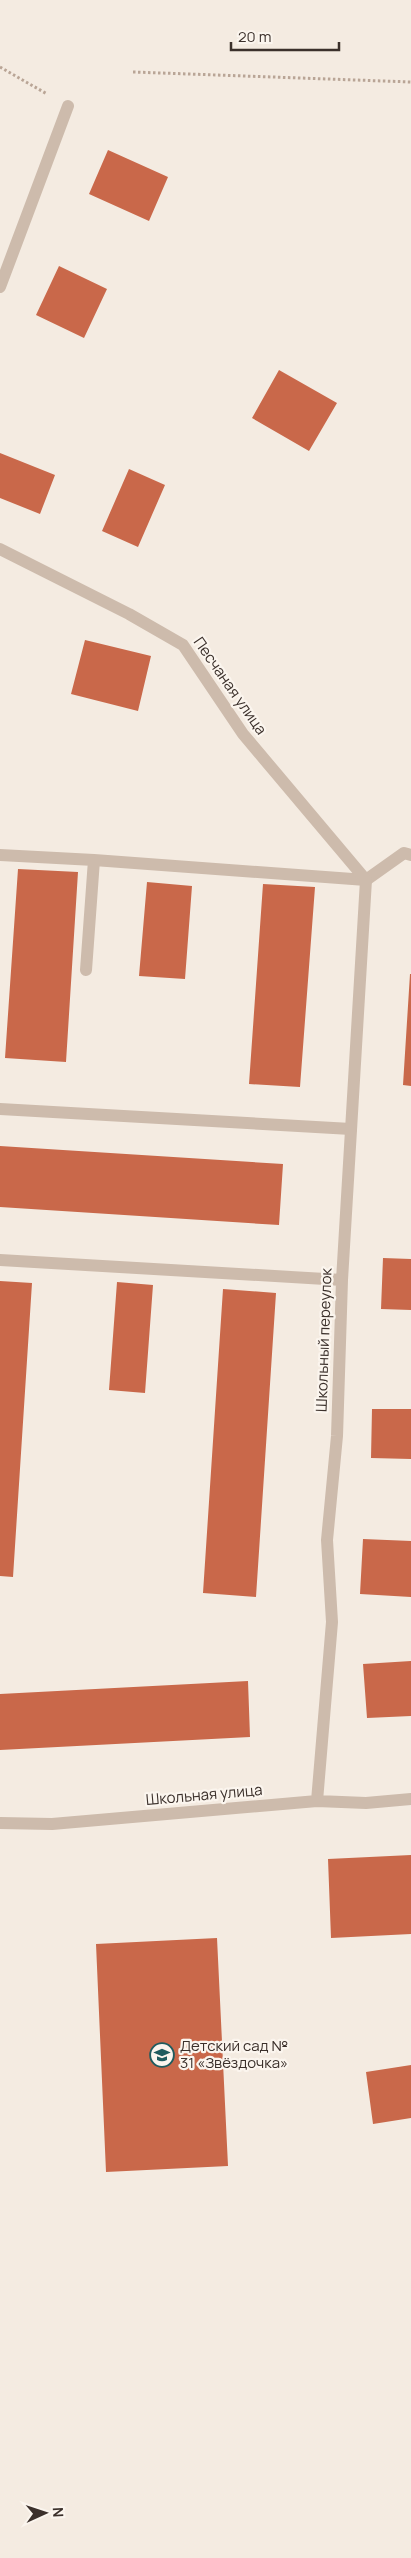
<svg xmlns="http://www.w3.org/2000/svg" width="411" height="2558" font-family="Manrope,sans-serif">
  <style>
    .building { fill: #c9684a }
    .lines { fill: none; stroke-linecap: round; stroke-linejoin: round }
    .path { stroke: #b9a596; stroke-width: 3; stroke-dasharray: 2.5 2.5; stroke-linecap: butt }
    .lane { stroke: #cdbbac; stroke-width: 12 }
    .street { stroke: #cdbbac; stroke-width: 12 }
    .labels { text-anchor: middle; stroke-width: 4.5; stroke-linejoin: round; paint-order: stroke }
    .street-label { font-size: 15px; fill: #3b302b; stroke: #fbf5ee }
    .poi-label { font-size: 15px; fill: #3b302b; stroke: #fbf5ee; text-anchor: start }
  </style>
  <rect width="100%" height="100%" fill="#f4ebe1"/>
  <path class="building" d="M108,150l60,27 -19,44 -60,-27z
    M59,266l48,23 -23,49 -48,-23z
    M279,370l58,33 -28,48 -57,-33z
    M0,453l55,22 -15,39 -40,-16z
    M129,469l36,16 -27,62 -36,-16z
    M85,640l66,16 -13,55 -67,-17z
    M18,869l60,3 -12,190 -61,-4z
    M147,882l45,4 -7,93 -46,-3z
    M263,884l52,3 -15,200 -51,-3z
    M410,974h1v112l-8,-1z
    M0,1146l283,18 -4,61 -279,-18z
    M383,1258l28,1v51l-30,-1z
    M0,1281l32,2 -19,294 -13,-1z
    M117,1282l36,3 -8,108 -36,-3z
    M223,1289l53,4 -20,304 -53,-4z
    M372,1409h39v50l-40,-1z
    M363,1539l48,2v56l-51,-3z
    M411,1661v55l-44,2 -4,-54z
    M248,1681l2,56 -250,13v-56z
    M411,1855v79l-80,4 -3,-79z
    M217,1938l11,228 -122,6 -10,-228z
    M411,2065v53l-38,6 -7,-52z"/>
  <g class="lines">
    <path class="path" d="M0,67l47,27
      M133,72l278,10"/>
    <path class="lane" d="M0,855l94,5
      M86,970l8,-110 272,20 38,-27 7,2
      M0,1109l351,20"/>
    <path class="street" d="M0,287l68,-181
      M0,549l129,65 54,31 60,89 123,146 -24,400 -5,156 -10,104 5,82 -15,179
      M0,1260l342,20
      M0,1823l52,1 265,-23 49,2 45,-4"/>
  </g>
  <defs>
    <g id="school-ring" transform="scale(1.25)"><circle r="9.5" fill="#fbf5ee" stroke="#1f5b5e" stroke-width="1.5"/><path d="M0-5L7-2L0 1L-7-2ZM-4 1L0 2.5L4 1V4Q0 6-4 4Z" fill="#1f5b5e"/></g>
  </defs>
  <g fill-rule="evenodd">
    <use href="#school-ring" x="162" y="2055"/>
  </g>
  <g class="labels">
    <g class="street-label">
      <text transform="translate(230 686) rotate(55)" y="5">Песчаная улица</text>
      <text transform="translate(324 1340) rotate(-88)" y="5">Школьный переулок</text>
      <text transform="translate(204 1795) rotate(-5)" y="5">Школьная улица</text>
    </g>
    <g class="poi-label">
      <text x="180" y="2051">Детский сад №<tspan x="180" dy="17">31 «Звёздочка»</tspan></text>
    </g>
  </g>
  <g transform="translate(45 2513) rotate(87)" stroke="#fbf5ee" stroke-width="4" paint-order="stroke">
  <path d="M0-4L9 19L0 12L-9 19Z" fill="#3b302b"/>
  <text y="-8" font-size="14" font-weight="bold" text-anchor="middle" fill="#3b302b">N</text>
  </g>
  <path d="M231 42v8h108v-8" fill="none" stroke="#3b302b" stroke-width="2.5"/>
  <text x="238" y="42" font-size="15" fill="#3b302b" stroke="#fbf5ee" stroke-width="4" paint-order="stroke">20 m</text>
</svg>
